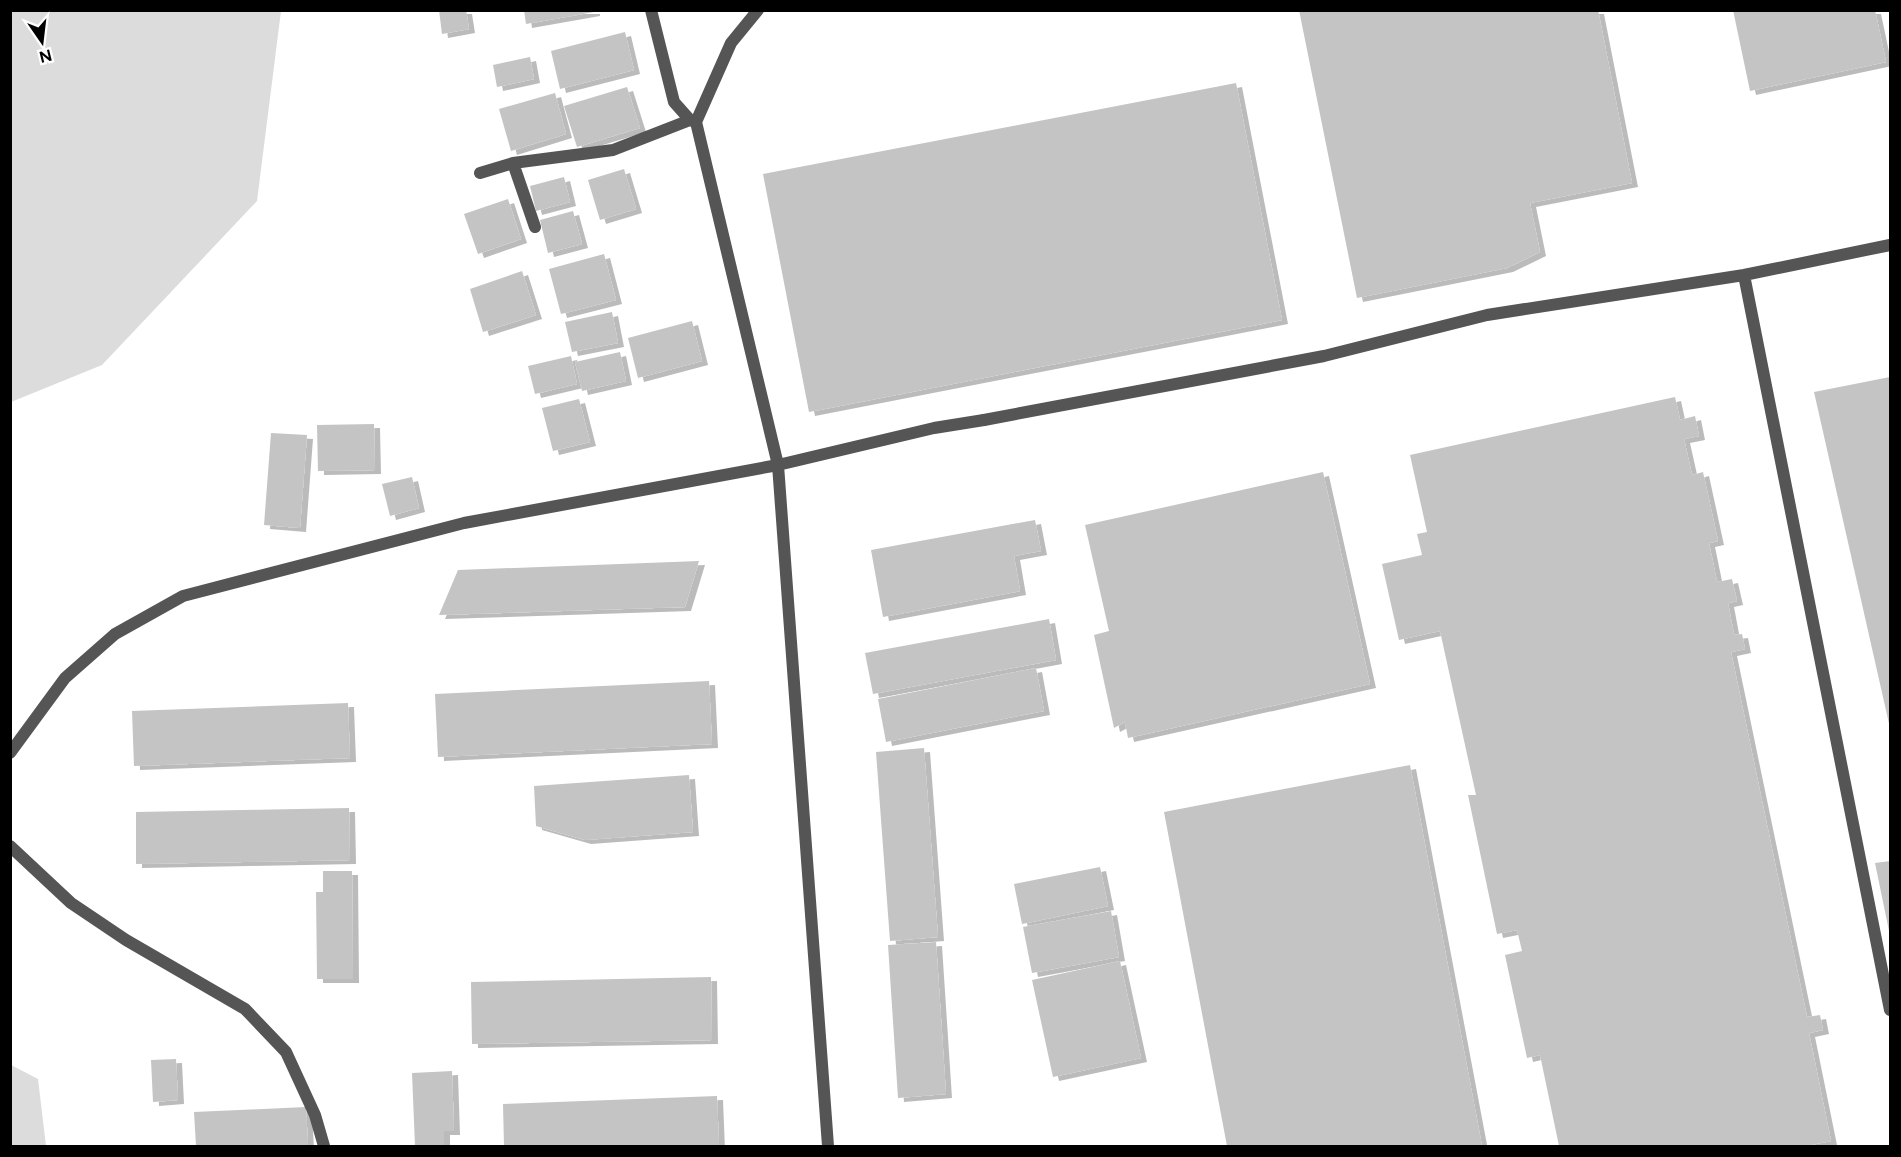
<svg xmlns="http://www.w3.org/2000/svg" width="1901" height="1157" font-family="Figtree,sans-serif">
  <style>
    .green { fill: #dcdcdc }
    .building { fill: #c4c4c4; filter: url(#shadow) }
    .lines { fill: none; stroke-linecap: round; stroke-linejoin: round }
    .service { stroke: #555; stroke-width: 12 }
    .minor { stroke: #555; stroke-width: 12 }
    .tertiary { stroke: #555; stroke-width: 12 }
  </style>
  <defs>
    <filter id="shadow"><feDropShadow dx="6" dy="4" stdDeviation="0" flood-color="#0004"/></filter>
  </defs>
  <rect width="100%" height="100%" fill="#fff"/>
  <path class="green" d="M11,10l270,1 -24,190 -155,164 -91,37z
    M11,1065l27,14 8,67h-35z"/>
  <path class="building" d="M439,10h27l3,19 -27,5z
    M524,10h70v2l-68,12z
    M1299,10h299l34,173 -102,20 10,49 -33,16 -150,30z
    M1733,10h142l11,52 -136,29z
    M625,32l9,38 -74,19 -9,-38z
    M530,57l4,22 -37,8 -4,-22z
    M1236,83l46,237 -473,92 -46,-238z
    M627,87l13,41 -63,19 -13,-41z
    M555,93l11,41 -55,17 -12,-42z
    M624,169l12,40 -36,11 -12,-40z
    M564,177l6,25 -34,9 -6,-25z
    M508,199l13,40 -43,15 -14,-40z
    M573,211l9,33 -34,9 -8,-33z
    M604,254l12,46 -55,14 -12,-45z
    M522,271l14,44 -53,17 -13,-43z
    M612,312l6,31 -46,9 -7,-30z
    M692,321l10,40 -64,17 -10,-40z
    M620,352l6,29 -44,10 -7,-29z
    M571,356l6,28 -42,10 -7,-28z
    M1890,377v351l-76,-336z
    M1675,397l5,23 15,-4 4,20 -15,3 8,36 11,-3 15,69 -9,2 8,39 15,-3 5,22 -9,2 6,32 8,-1 3,15 -14,3 76,365 13,-2 3,15 -14,3 22,108 -26,5h-246l-19,-91 -13,3 -22,-103 17,-4 -5,-21 -20,4 -29,-139h8l-36,-164 -41,9 -17,-76 40,-9 -5,-21 10,-2 -17,-77z
    M579,399l11,43 -37,9 -11,-43z
    M374,424l1,46 -57,1 -1,-46z
    M271,433l36,2 -7,93 -36,-3z
    M1323,472l47,212 -242,54 -3,-16 -11,6 -20,-93 15,-4 -24,-106z
    M412,477l7,31 -29,8 -8,-32z
    M1035,520l6,31 -27,5 6,35 -137,26 -12,-67z
    M699,561l-14,46 -246,8 19,-45z
    M1049,619l7,41 -183,34 -8,-41z
    M1036,668l8,43 -158,31 -8,-43z
    M709,681l3,63 -274,13 -3,-63z
    M348,703l2,55 -216,8 -2,-55z
    M924,748l14,189 -48,4 -14,-189z
    M1410,765l72,381h-255l-63,-334z
    M689,775l4,57 -108,8 -49,-14 -2,-40z
    M349,808l1,52 -214,4v-52z
    M1890,861v70h-1l-14,-68z
    M1100,867l8,39 -86,18 -8,-40z
    M323,871h29l1,108h-36l-1,-87h7z
    M1111,911l8,46 -87,16 -9,-46z
    M936,942l10,152 -48,4 -10,-153z
    M1120,961l21,97 -88,19 -21,-97z
    M711,977l1,63 -240,4 -1,-62z
    M176,1059l2,41 -25,2 -2,-42z
    M452,1071l2,60h-10v14l-29,1 -3,-73z
    M717,1096l2,50h-215l-1,-42z
    M306,1107l2,39h-112l-2,-34z"/>
  <g class="lines">
    <path class="service" d="M1744,275l146,735
      M984,420l340,-64 163,-41 257,-40 146,-30"/>
    <path class="minor" d="M651,10l23,92 16,18 5,2
      M513,163l22,64
      M480,173l33,-10 100,-13 77,-30
      M10,846l61,57 55,37 119,69 41,43 29,63 9,31"/>
    <path class="tertiary" d="M758,10l-27,33 -35,79 82,343 50,681
      M10,753l55,-75 50,-44 68,-38 281,-73 314,-58 156,-37 50,-8"/>
  </g>
  <rect width="1901" height="1157" fill="none" stroke="#000000" stroke-width="24"/>
  <g transform="translate(42 42) rotate(166)" stroke="#ffffff" stroke-width="4.5" paint-order="stroke">
  <path d="M0-4.5L10 22L0 15L-10 22Z" fill="#000000"/>
  <text y="-9" font-size="16" font-weight="bold" text-anchor="middle" fill="#000000">N</text>
  </g>
</svg>
